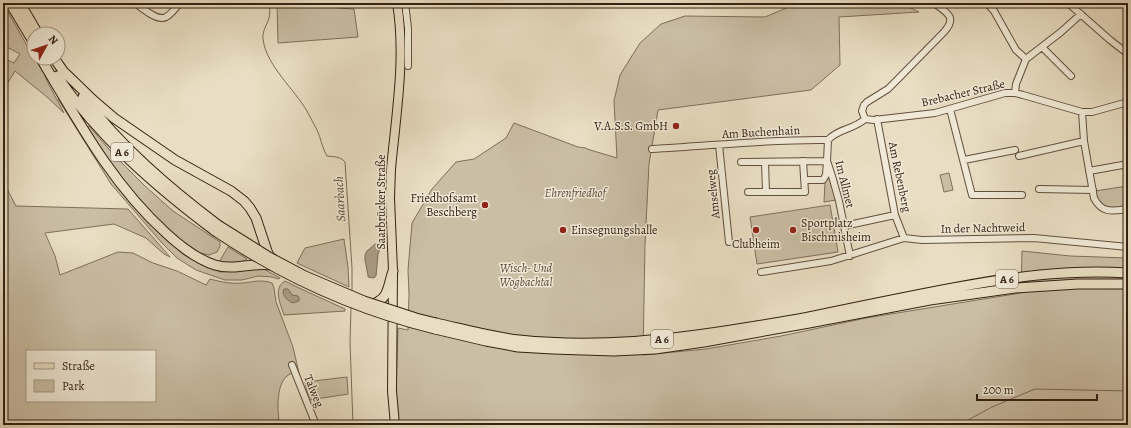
<svg xmlns="http://www.w3.org/2000/svg" width="1131" height="428" font-family="Alegreya,serif">
  <style>
    .green { fill: #cabea5; stroke: #7f6f5c; fill-rule: evenodd }
    .water { fill: #ab9d87; stroke: #7b6b59 }
    .lines { fill: none; stroke-linecap: round; stroke-linejoin: round }
    .stream { stroke: #7b6b59; stroke-width: 1 }
    .minor-casing { stroke: #61503f; stroke-width: 8 }
    .major-casing { stroke: #342013; stroke-width: 10 }
    .highway-casing { stroke: #342013; stroke-width: 11 }
    .minor { stroke: #f1ead8; stroke-width: 6 }
    .major { stroke: #e9dec3; stroke-width: 8 }
    .highway { stroke: #e9dec3; stroke-width: 9 }
    .highway-bridge-casing { stroke: #342013; stroke-width: 11; stroke-linecap: butt }
    .highway-bridge { stroke: #e9dec3; stroke-width: 9 }
    .poi-dot { fill: #8f2418; stroke: #f1ead8; stroke-width: 1.5 }
    .labels { text-anchor: middle; stroke-width: 3; stroke-linejoin: round; paint-order: stroke }
    .shield { fill: #f1ead8; stroke: #6d5d4e; stroke-width: 1 }
    .shield-label { font-size: 11px; font-weight: bold; fill: #342013 }
    .street-label { font-size: 12px; fill: #342013; stroke: #f1ead8 }
    .poi-label { font-size: 12px; fill: #342013; stroke: #f1ead8; text-anchor: end }
    .park-label { font-size: 12px; font-style: italic; fill: #5a4838; stroke: #f1ead8 }
    .water-label { font-size: 13px; font-style: italic; fill: #5e4c3c; stroke: #f1ead8 }
  </style>
  <rect width="100%" height="100%" fill="#e9dec3"/>
  <filter id="stains"><feTurbulence type="fractalNoise" baseFrequency=".005" numOctaves="4"/><feColorMatrix values="0 0 0 0 .2 0 0 0 0 .09 0 0 0 0 .02 0 0 0 .5 -.17"/></filter>
  <radialGradient id="worn" r=".72"><stop offset=".6" stop-color="#630" stop-opacity="0"/><stop offset="1" stop-color="#630" stop-opacity=".3"/></radialGradient>
  <path class="green" d="M3,3l31,55 10,15 3,8 17,32 -17,-16 -32,-26 -12,20v-33l11,5 6,-9 -17,-9z
    M277,3h45l16,5 16,1 4,28 -80,6z
    M798,3h103l18,9 -80,5 1,48 -29,25 -153,20 -9,54 -4,81 -2,110 63,-6 75,-13 85,-18 155,-25 1,-42 48,5 58,2v167h-729l-3,-31 2,-66 10,2 1,-36 -1,-24 4,-47 20,-34 24,-27 18,-3 32,-21 8,-15 64,24 8,1 1,1 30,9 -3,-57 6,-26 20,-32 21,-19 24,-8 80,1z
    M60,98l37,59 17,25 19,23 33,34 18,16 17,9 19,8 20,-1 20,-4 20,11 -2,1 -6,-2 -14,-1 -16,4h-17l-29,-10 -19,-12 -15,-15 -51,-59 -53,-85z
    M89,126l25,29 31,31 28,25 47,31v4l-3,6 -8,3 -9,-2 -32,-22 -33,-35 -27,-35 -22,-33z
    M830,172l6,28 -12,2 1,-20z
    M949,173l4,17 -9,2 -4,-17z
    M3,184l3,3 10,19 112,3 42,48 -6,-3 -18,-16 -32,-14 -69,9 10,23 5,19 58,-23 15,1 20,10 24,8 29,14 4,-6c11,3 21,5 33,4 10,-1 18,-4 29,0l2,5 2,14 17,45 7,30 -4,-5c-3,1 -7,2 -9,4 -11,9 -10,36 -7,49h-273l-4,-23zM27,351h128v50h-128z
    M1127,186l1,21c-10,1 -24,5 -30,-6 -2,-3 -2,-7 -3,-10z
    M830,205l8,47 -81,12 -7,-47z
    M344,239l4,28 1,20 -52,-24 8,-15z
    M228,247l19,12c-9,6 -18,4 -28,3z
    M285,281l14,7 46,21v2l-61,4c-4,-12 -11,-27 1,-34z
    M347,377l1,17 -38,6 -3,-8 -2,-10z"/>
  <path class="water" d="M375,244h4l1,2v3l-2,5 -2,22 -2,2 -6,-1v-2l-3,-15v-5l2,-4z
    M284,289h4l4,6 6,1 1,2v3l-7,2c-4,-3 -8,-5 -9,-11z"/>
  <g class="lines">
    <path class="stream" d="M269,3c1,5 1,10 0,15 -2,7 -7,13 -6,21 3,26 31,50 44,72 3,6 7,13 10,19 4,8 5,18 10,26 7,1 13,0 18,6l7,106v23
      M351,308l-1,34 3,83
      M959,425l33,-18 43,-18 93,2"/>
    <g class="minor-casing">
      <path id="minor" d="M135,3c8,5 22,19 31,14 6,-3 10,-10 14,-14
        M405,3l3,25v38
        M934,3c12,9 24,14 10,29l-49,50 -7,7 -21,13 -3,3 -2,6 3,8 9,1 61,-7 70,-20h10l8,2 59,17h10l36,-10
        M987,3l7,8 22,39 10,9
        M1068,3l42,37 18,14
        M1042,47l29,29
        M1015,93l1,-9 10,-25 35,-27 20,-18
        M950,109l22,86h50
        M1082,112l2,29 10,57c8,16 19,13 34,11
        M877,119l18,96 9,23
        M828,140l-1,21 5,15 7,25 11,55
        M719,145l10,97
        M652,149c59,-3 117,-10 176,-9 9,-11 27,-11 37,-21
        M1019,156l65,-15
        M964,160l51,-10
        M741,162l86,-1 -1,14 -3,5h-18
        M765,162l1,30h39l-2,-31
        M1089,171l39,-7
        M1039,189l54,1
        M748,192h18
        M844,226l51,-11
        M761,272l70,-11 73,-23 18,2 112,-2 94,9
        M292,365l24,60"/>
    </g>
    <g class="major-casing">
      <path id="major" d="M395,425l-3,-34 1,-120 -3,-73 1,-29c5,-55 15,-111 6,-166"/>
    </g>
    <g class="highway-casing">
      <path id="highway" d="M10,3l24,40
        M20,3l18,31
        M41,58l6,11c35,59 68,118 119,164 14,13 30,26 49,32 20,6 37,-3 57,0
        M54,58l12,17
        M62,70l31,30 21,18 61,42 56,31 13,10 6,7 6,10 11,33 2,5 4,3
        M57,76c42,61 98,110 158,155
        M83,97c38,50 86,91 135,128
        M371,305c19,-7 16,-17 22,-34
        M436,323c27,6 55,14 83,17 77,8 154,0 231,-13 19,-3 39,-6 59,-10 48,-10 96,-20 144,-29 58,-11 116,-19 175,-15
        M435,329l51,12 32,6 35,2 61,2 41,-2 49,-7 105,-19 121,-23 85,-12 63,-4h50"/>
    </g>
    <use href="#minor" class="minor"/>
    <use href="#major" class="major"/>
    <use href="#highway" class="highway"/>
    <g class="highway-bridge-casing">
      <path id="highway-bridge" d="M218,225l51,32 36,19 59,25 52,17 20,5
        M215,231c67,45 141,79 220,98"/>
    </g>
    <use href="#highway-bridge" class="highway-bridge"/>
  </g>
  <g class="poi-dot">
    <circle cx="676" cy="126" r="4"/>
    <circle cx="485" cy="205" r="4"/>
    <circle cx="563" cy="230" r="4"/>
    <circle cx="756" cy="230" r="4"/>
    <circle cx="793" cy="230" r="4"/>
  </g>
  <g class="labels">
    <g class="shield">
      <rect x="111" y="143" width="22" height="18" rx="3"/>
      <rect x="996" y="270" width="22" height="18" rx="3"/>
      <rect x="651" y="330" width="22" height="18" rx="3"/>
    </g>
    <g class="shield-label">
      <text x="122" y="156">A 6</text>
      <text x="1007" y="283">A 6</text>
      <text x="662" y="343">A 6</text>
    </g>
    <g class="street-label">
      <text transform="translate(963 93) rotate(-13)" y="4">Brebacher Straße</text>
      <text transform="translate(761 132) rotate(-3)" y="4">Am Buchenhain</text>
      <text transform="translate(900 177) rotate(78)" y="4">Am Rebenberg</text>
      <text transform="translate(845 184) rotate(76)" y="4">Im Allmet</text>
      <text transform="translate(713 194) rotate(-96)" y="4">Amselweg</text>
      <text transform="translate(381 202) rotate(-90)" y="4">Saarbrücker Straße</text>
      <text transform="translate(983 228) rotate(-1)" y="4">In der Nachtweid</text>
      <text transform="translate(314 391) rotate(68)" y="4">Talweg</text>
    </g>
    <g class="poi-label">
      <text x="668" y="130">V.A.S.S. GmbH</text>
      <text x="477" y="202">Friedhofsamt<tspan x="477" dy="14">Beschberg</tspan></text>
      <text x="801" y="227" text-anchor="start">Sportplatz<tspan x="801" dy="14">Bischmisheim</tspan></text>
      <text x="571" y="234" text-anchor="start">Einsegnungshalle</text>
      <text x="756" y="248" text-anchor="middle">Clubheim</text>
    </g>
    <g class="park-label">
      <text x="575" y="197">Ehrenfriedhof</text>
      <text x="526" y="272">Wisch- Und<tspan x="526" dy="14">Wogbachtal</tspan></text>
    </g>
    <g class="water-label">
      <text transform="translate(339 199) rotate(-93)" y="5">Saarbach</text>
    </g>
  </g>
  <rect width="1131" height="428" fill="none" stroke="#e9dec3" stroke-width="16"/>
  <rect x="4" y="4" width="1123" height="420" fill="none" stroke="#342013" stroke-width="2"/>
  <rect x="8" y="8" width="1115" height="412" fill="none" stroke="#342013"/>
  <rect x="26" y="350" width="130" height="52" fill="#f1ead8" stroke="#a59989"/>
  <rect x="34" y="363" width="20" height="6" fill="#e9dec3" stroke="#a59989"/>
  <text x="62" y="370" font-size="12" fill="#342013">Straße</text>
  <rect x="34" y="380" width="20" height="12" fill="#cabea5" stroke="#a59989"/>
  <text x="62" y="390" font-size="12" fill="#342013">Park</text>
  <g transform="translate(46 46) rotate(50)"><circle r="19" fill="#f1ead8" stroke="#a59989"/>
  <path d="M0-3L7 15L0 10L-7 15Z" fill="#8f2418"/>
  <text y="-6" font-size="11" font-weight="bold" text-anchor="middle" fill="#342013">N</text>
  </g>
  <path d="M977 394v6h120v-6" fill="none" stroke="#342013" stroke-width="2"/>
  <text x="983" y="394" font-size="12" fill="#342013" stroke="#f1ead8" stroke-width="3" paint-order="stroke">200 m</text>
  <rect width="100%" height="100%" filter="url(#stains)"/>
  <rect width="100%" height="100%" fill="url(#worn)"/>
</svg>
